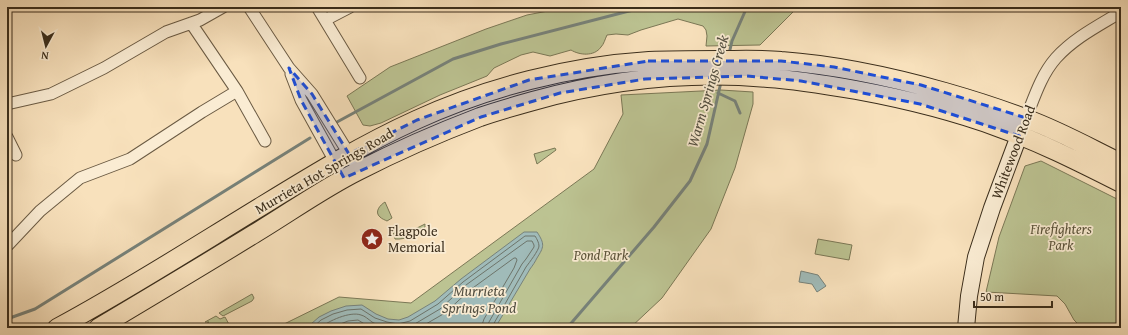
<svg xmlns="http://www.w3.org/2000/svg" width="1128" height="335" font-family="'Gentium Book Plus',serif">
  <style>
    .green { fill: #bcc392; stroke: #7b7856 }
    .water { fill: #a0bbb9; stroke: #77827a }
    .lines { fill: none; stroke-linecap: round; stroke-linejoin: round }
    .shore { stroke: #6d746a; stroke-width: 1 }
    .stream { stroke: #77827a; stroke-width: 3 }
    .minor-casing { stroke: #6a5a43; stroke-width: 13 }
    .secondary-casing { stroke: #3a2d1b; stroke-width: 18 }
    .primary-casing { stroke: #3a2d1b; stroke-width: 20 }
    .minor { stroke: #faecd3; stroke-width: 11 }
    .secondary { stroke: #faecd3; stroke-width: 16 }
    .primary { stroke: #f8e1bc; stroke-width: 18 }
    .marked { fill: #1d4ed8; fill-opacity: 0.2; stroke: #1d4ed8; stroke-width: 3; stroke-dasharray: 8 5; stroke-linejoin: round }
    .labels { text-anchor: middle; stroke-width: 3.5; stroke-linejoin: round; paint-order: stroke }
    .street-label { font-size: 14px; fill: #3a2d1b; stroke: #faecd3 }
    .park-label { font-size: 14px; font-style: italic; fill: #5a5239; stroke: #faecd3 }
    .poi-label { font-size: 14px; fill: #3a2d1b; stroke: #faecd3; text-anchor: start }
    .water-label { font-size: 15px; font-style: italic; fill: #545042; stroke: #faecd3 }
  </style>
  <rect width="100%" height="100%" fill="#f8e1bc"/>
  <filter id="stains"><feTurbulence type="fractalNoise" baseFrequency=".005" numOctaves="4"/><feColorMatrix values="0 0 0 0 .2 0 0 0 0 .09 0 0 0 0 .02 0 0 0 .5 -.17"/></filter>
  <radialGradient id="worn" r=".72"><stop offset=".6" stop-color="#630" stop-opacity="0"/><stop offset="1" stop-color="#630" stop-opacity=".3"/></radialGradient>
  <path class="green" d="M569,7h229l-38,38 -54,1 1,-10 -1,-6 -3,-4 -25,-7 -37,11 -13,5 -12,-1 -9,1c-2,4 -3,9 -6,12 -7,10 -22,8 -30,3l-21,6 -17,-4 -12,3 -27,13 -7,8 -47,19 -59,28 -11,3 -7,-1 -16,-29 43,-29 96,-38 41,-14z
    M721,90l32,2v12l-18,64 -24,61 -49,69 -32,30h-354l63,-31 72,6 183,-134 29,-55 -2,-19z
    M555,148l1,2 -19,14 -3,-10z
    M1041,161l80,40v127h-39l-8,-8 -9,-16 -8,-8 -71,-4 13,-55 26,-71z
    M385,202l7,16 -5,3c-2,-1 -5,-2 -7,-4 -6,-5 0,-12 5,-15z
    M425,224v3c-7,7 -20,13 -30,12l-2,-8 5,-3 5,7z
    M818,239l34,6 -3,15 -34,-6z
    M252,294l2,4 -2,3 -29,15 -4,-3z
    M216,316l4,3 5,-2 6,11h-32l10,-6h-4z"/>
  <path class="water" d="M524,232h13c8,12 7,15 0,26 -2,4 -4,7 -7,11l-35,59h-193l9,-4 8,-7 12,-6 15,-5 16,-1 14,9 12,5 11,1 9,-3 27,-16 26,-22z
    M801,271l17,4 8,11 -9,6 -5,-8 -13,-2z"/>
  <g class="lines">
    <path class="shore" d="M312,328l9,-8 12,-6 14,-4 14,-1 14,9 12,4 11,2 12,-3 28,-17 25,-22 62,-46h10c2,3 4,7 4,10 0,4 -10,17 -13,21l-33,58 -1,3
      M320,328c8,-7 30,-17 41,-13 4,1 7,4 11,7 5,3 11,5 17,6
      M330,328l18,-7 10,-1 13,8
      M404,328l9,-3 27,-16 26,-24 61,-44h5l2,4v2l-8,12 -4,5 -33,58 -2,6
      M419,328l26,-15 25,-23 44,-32h2l1,2 -3,8 -30,51 -3,9"/>
    <path class="stream" d="M729,54l3,-13 15,-34
      M718,93l17,8 5,12
      M337,122l116,-63 48,-15 128,-33 19,-4
      M7,319l28,-10 275,-171
      M567,328l87,-101 36,-46 17,-37 14,-62"/>
    <g class="minor-casing">
      <path id="minor" d="M249,7l40,61 23,26 47,76
        M317,7l43,71
        M325,20l25,-13
        M191,23l46,68 28,50
        M291,74l10,26 37,67
        M7,104l44,-10 53,-26 62,-36 34,-12 23,-13
        M1026,118c8,-20 15,-43 30,-60 18,-20 42,-32 65,-46
        M7,137l9,18
        M7,246l33,-35 40,-33 50,-19 72,-47 35,-21"/>
    </g>
    <g class="secondary-casing">
      <path id="secondary" d="M966,328l3,-32 7,-39 16,-49 31,-83"/>
    </g>
    <g class="primary-casing">
      <path id="primary" d="M57,328c71,-38 139,-82 208,-124 49,-30 98,-60 151,-84 72,-33 154,-54 233,-59 23,-1 46,-1 69,-1 21,0 43,-1 63,1 56,4 111,16 164,31 28,8 56,17 82,27 33,12 63,29 94,44
        M98,328c52,-31 104,-62 156,-94 35,-21 68,-45 104,-63 39,-20 80,-38 122,-54 17,-6 35,-11 53,-16 76,-21 156,-30 235,-23 30,2 59,7 88,12 49,9 98,21 144,38 42,15 81,35 121,55"/>
    </g>
    <use href="#minor" class="minor"/>
    <use href="#secondary" class="secondary"/>
    <use href="#primary" class="primary"/>
  </g>
  <path class="marked" d="M648,61h133l53,6 87,18 105,33 -7,18 -99,-32 -119,-23 -54,-5 -102,3 -85,14 -79,24 -137,61 -43,-78 -12,-32 23,26 37,60 68,-34 112,-40z"/>
  <defs>
    <g id="sight-disc" transform="scale(1.15)"><circle r="9.5" fill="#8f2418" stroke="#faecd3"/><path d="M0-6L1.8-2.2L6-1.7L2.9 1.2L3.7 5.4L0 3.3L-3.7 5.4L-2.9 1.2L-6-1.7L-1.8-2.2Z" fill="#fff"/></g>
  </defs>
  <g fill-rule="evenodd">
    <use href="#sight-disc" x="372" y="239"/>
  </g>
  <g class="labels">
    <g class="street-label">
      <text transform="translate(1013 152) rotate(-69)" y="5">Whitewood Road</text>
      <text transform="translate(324 171) rotate(-30)" y="5">Murrieta Hot Springs Road</text>
    </g>
    <g class="park-label">
      <text x="1061" y="234">Firefighters<tspan x="1061" dy="16">Park</tspan></text>
      <text x="601" y="260">Pond Park</text>
    </g>
    <g class="poi-label">
      <text x="388" y="236">Flagpole<tspan x="388" dy="16">Memorial</tspan></text>
    </g>
    <g class="water-label">
      <text transform="translate(708 91) rotate(-74)" y="5">Warm Springs Creek</text>
      <text x="479" y="296">Murrieta<tspan x="479" dy="17">Springs Pond</tspan></text>
    </g>
  </g>
  <rect width="1128" height="335" fill="none" stroke="#f8e1bc" stroke-width="24"/>
  <rect x="8" y="8" width="1112" height="319" fill="none" stroke="#3a2d1b" stroke-width="2"/>
  <rect x="12" y="12" width="1104" height="311" fill="none" stroke="#3a2d1b"/>
  <g transform="translate(46 46) rotate(187)" stroke="#faecd3" stroke-width="3" paint-order="stroke">
  <path d="M0-3L7 15L0 10L-7 15Z" fill="#3a2d1b"/>
  <text y="-6" font-size="11" font-weight="bold" text-anchor="middle" fill="#3a2d1b">N</text>
  </g>
  <path d="M974 301v6h78v-6" fill="none" stroke="#3a2d1b" stroke-width="2"/>
  <text x="980" y="301" font-size="12" fill="#3a2d1b" stroke="#faecd3" stroke-width="3" paint-order="stroke">50 m</text>
  <rect width="100%" height="100%" filter="url(#stains)"/>
  <rect width="100%" height="100%" fill="url(#worn)"/>
</svg>
